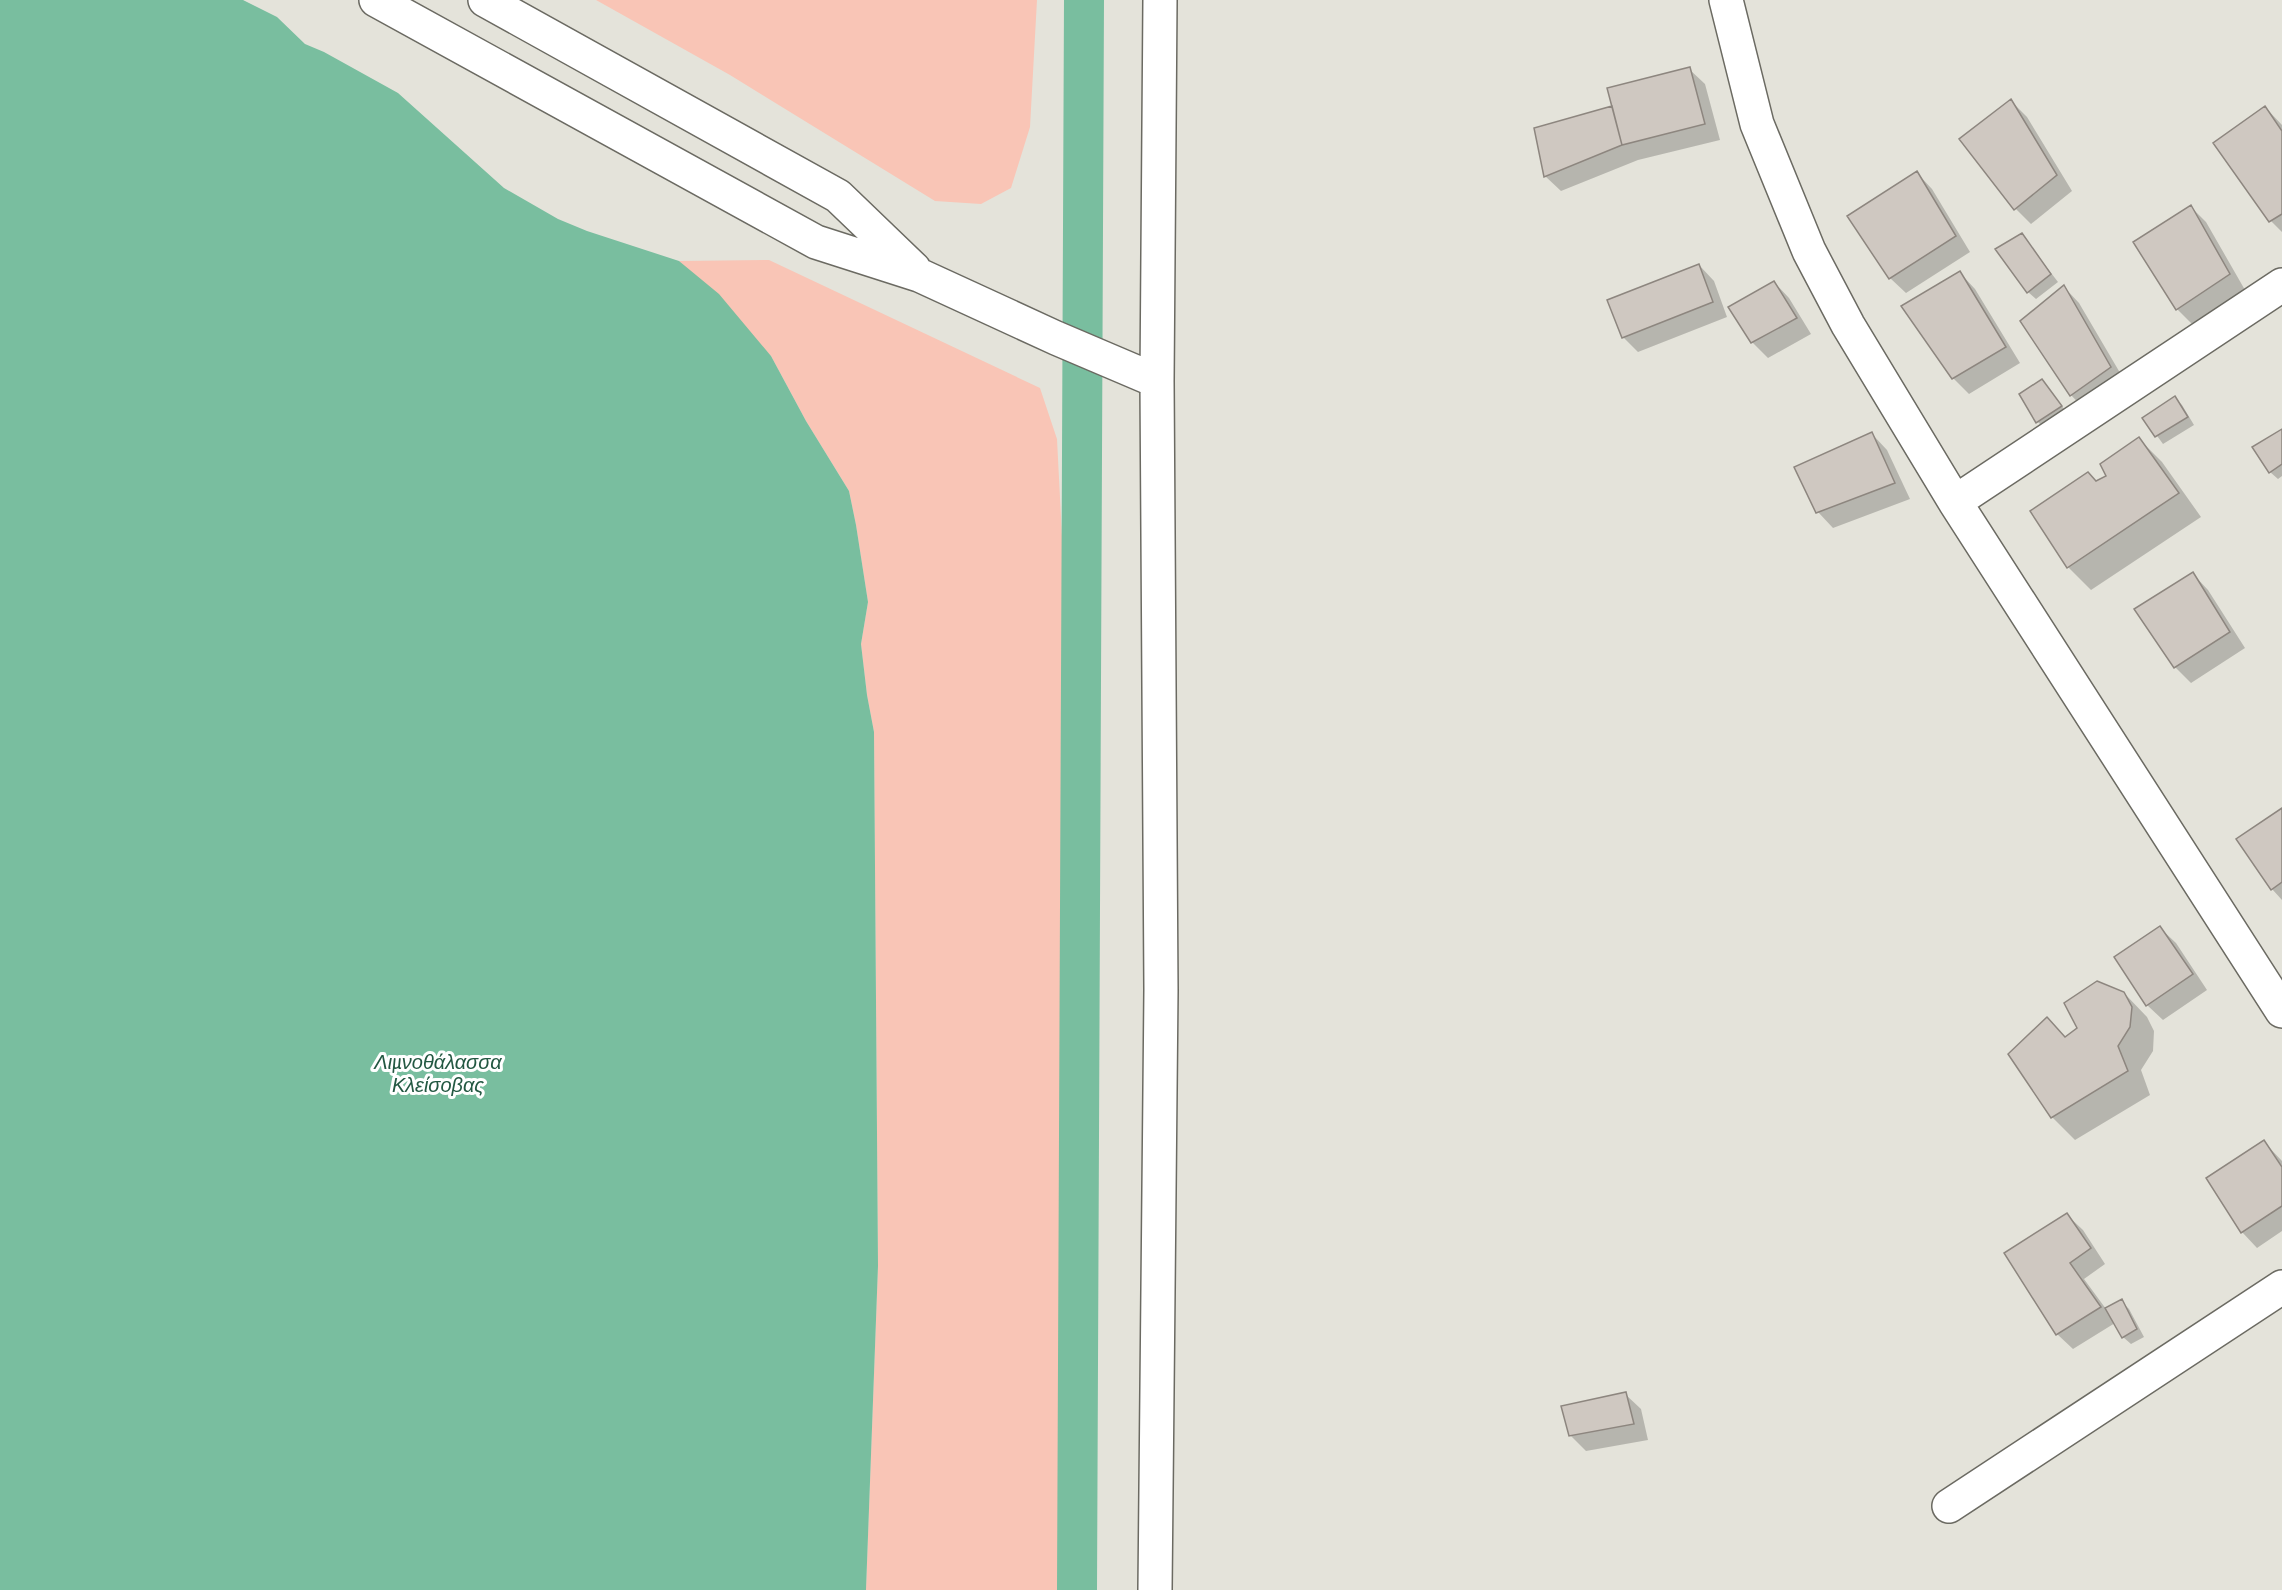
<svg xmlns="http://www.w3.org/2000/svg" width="2282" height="1590" font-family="'Asap Condensed',sans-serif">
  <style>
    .green { fill: #f9c5b6 }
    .water { fill: #79be9f }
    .shadow { fill: #0003 }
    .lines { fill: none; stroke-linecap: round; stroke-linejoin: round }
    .canal { stroke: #79be9f; stroke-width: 40 }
    .building { fill: #cfc8c1; stroke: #8d867f; stroke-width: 1.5 }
    .minor-casing { stroke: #6b6a62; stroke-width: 36 }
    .minor { stroke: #fff; stroke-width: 33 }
    .labels { text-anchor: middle; stroke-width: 6; stroke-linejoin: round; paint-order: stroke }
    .water-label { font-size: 20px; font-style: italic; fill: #235842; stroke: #fff }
  </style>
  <rect width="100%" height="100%" fill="#e4e3da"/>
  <path class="green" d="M596,0h441l-7,127 -19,61 -30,16 -46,-3 -205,-126z
    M769,260l271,128 17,51 9,176 -6,975h-194l12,-324 -4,-534 -7,-37 -6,-51 7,-42 -12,-77 -7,-34 -43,-70 -35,-65 -92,-95z"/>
  <path class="water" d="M0,0h243l34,17 28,27 19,8 74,41 106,95 54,31 29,12 92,30 40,33 52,62 35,65 43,70 7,34 12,77 -7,42 6,51 7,37 4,534 -12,324h-866z"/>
  <path class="shadow" d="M1689,69l16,15 15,56 -82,20 -77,31 -16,-15 69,-68z
    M2011,101l16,16 45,74 -41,33 -15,-15 -55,-69z
    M2265,107l17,18v107l-11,-11z
    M1917,173l15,16 38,63 -64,41 -16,-15z
    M2191,207l15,15 39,68 -52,35 -16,-16 -42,-66z
    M2022,235l36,47 -22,17 -8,-7z
    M1699,265l15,16 13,36 -89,35 -15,-15z
    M1960,273l15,16 45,74 -51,31 -16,-16 -49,-71z
    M1774,282l15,16 22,36 -43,24 -15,-15 -23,-36z
    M2064,287l15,16 47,80 -40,28 -15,-16z
    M2042,381l26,33 -23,15 -7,-7z
    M2175,398l7,7 12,20 -31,19 -19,-26z
    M2282,431v45l-4,3 -8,-7z
    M1872,434l15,16 23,49 -77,29 -15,-16 -22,-44z
    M2139,439l23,23 39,55 -110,73 -23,-23 28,-84 12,-6z
    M2193,574l15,16 37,58 -54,35 -16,-16z
    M2282,809v91l-10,-11 -34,-50z
    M2160,928l16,15 31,47 -44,30 -16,-15z
    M2124,993l23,24 7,14 -1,20 -12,19 9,25 -75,45 -23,-23 -5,-98 19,19z
    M2264,1142l18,19v70l-25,17 -15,-16z
    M2067,1215l16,15 22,34 -21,15 22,30 15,-8 8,8 15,28 -13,7 -8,-7 -8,-14 -42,26 -16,-15z
    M1625,1394l16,15 7,31 -62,11 -16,-16z"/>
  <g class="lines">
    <path class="canal" d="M1077,1590l7,-1590"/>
  </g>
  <path class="building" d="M1690,67l15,57 -83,21 -15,-57z
    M2011,99l46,76 -43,35 -55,-71z
    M1612,106l10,39 -78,32 -10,-49z
    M2265,106l17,25v83l-13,8 -56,-79z
    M1917,171l39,65 -67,43 -42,-63z
    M2191,205l39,69 -54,36 -43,-68z
    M2022,233l29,41 -24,19 -32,-44z
    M1699,264l14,38 -91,36 -15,-38z
    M1960,271l46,76 -54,32 -51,-73z
    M1774,281l23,37 -46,25 -23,-36z
    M2064,285l47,82 -41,29 -50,-75z
    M2042,379l20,27 -26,17 -17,-29z
    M2175,396l13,21 -33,20 -13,-19z
    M2282,429v35l-13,9 -17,-26z
    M1872,432l23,51 -79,30 -22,-46z
    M2139,437l40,56 -112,75 -37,-57 58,-39 8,9 10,-5 -6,-12z
    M2193,572l37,60 -56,36 -40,-59z
    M2282,808v74l-11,8 -35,-51z
    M2160,926l33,48 -47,32 -32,-49z
    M2097,981l27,11 8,15 -2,20 -12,19 10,25 -77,47 -43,-64 39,-37 18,20 12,-9 -13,-25z
    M2264,1140l18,27v39l-41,27 -35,-55z
    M2067,1213l24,35 -21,15 31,44 -45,28 -52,-82z
    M2122,1299l15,30 -15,9 -17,-30z
    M1626,1392l8,32 -65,12 -8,-30z"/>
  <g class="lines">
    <g class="minor-casing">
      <path id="minor" d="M376,0l440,242 103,33 137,63 101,43
        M485,0l353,196 76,73
        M1726,0l31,124 52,127 39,74 107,177 327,509
        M1955,502l327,-217
        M1949,1506l333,-219
        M1155,1590l6,-600 -4,-609 3,-381"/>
    </g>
    <use href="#minor" class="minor"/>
  </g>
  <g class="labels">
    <g class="water-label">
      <text x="438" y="1069">Λιμνοθάλασσα<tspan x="438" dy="23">Κλείσοβας</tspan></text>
    </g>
  </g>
</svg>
